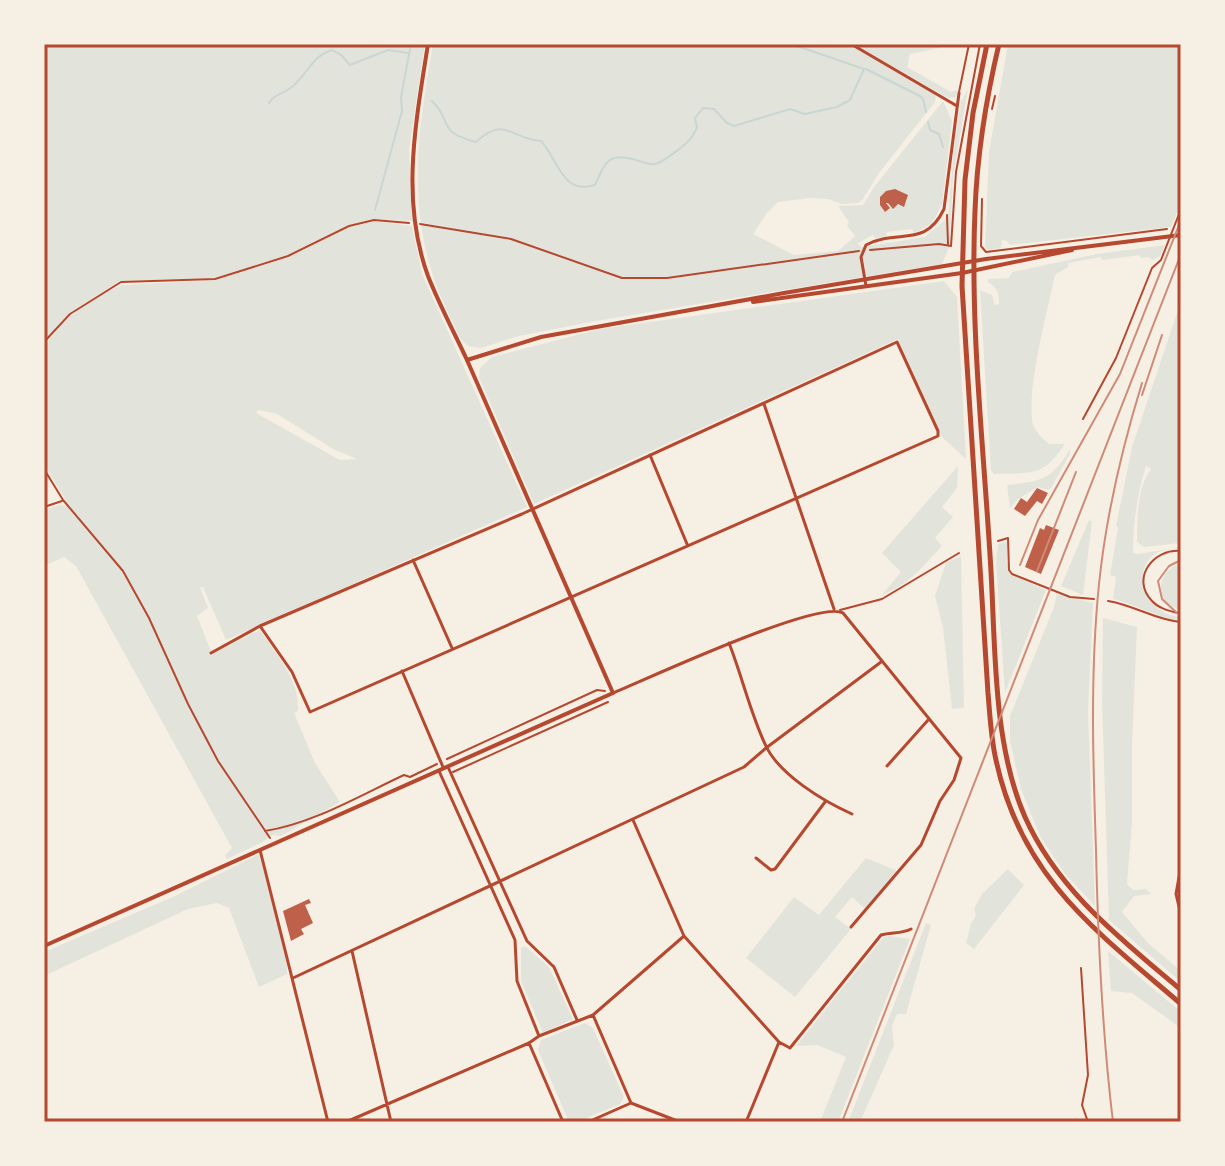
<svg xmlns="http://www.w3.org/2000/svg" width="1225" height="1166" font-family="Barlow,sans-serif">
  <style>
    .green { fill: #e2e4dc; fill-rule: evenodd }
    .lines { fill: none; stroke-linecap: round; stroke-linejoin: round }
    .stream { stroke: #c9d6d2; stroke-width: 2 }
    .building { fill: #bf614a }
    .path { stroke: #b5482f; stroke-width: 2 }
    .service { stroke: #b5482f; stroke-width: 2 }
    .minor { stroke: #b5482f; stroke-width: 3 }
    .tertiary { stroke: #b5482f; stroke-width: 4 }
    .secondary { stroke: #b5482f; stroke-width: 4 }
    .primary { stroke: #b5482f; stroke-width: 5 }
    .tram { stroke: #cf8b77; stroke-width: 2 }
    .rail { stroke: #cf8b77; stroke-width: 2 }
    .neatline { fill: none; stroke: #b5482f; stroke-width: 3 }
  </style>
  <rect width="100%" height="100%" fill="#f6efe4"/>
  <path class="green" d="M44,44h381l-16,106 3,71 -39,-2 -25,6 -61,30 -73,23 -94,3 -51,32 -25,27z
    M433,44h415l88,51 -1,7 -56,71 -16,26 -5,4 -16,1 -14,-5 -18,-1 -32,4 -11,11 -14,21 41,21 44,-4 17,-15 -8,-10 2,-4 -11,-16 25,-1 11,-18 69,-86 9,20 -10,83 -10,20 -18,9 -2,-4 -25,3 -1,4 -11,2 -2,-3 -15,8 3,4 64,-10 23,-20 7,-80 6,-36 7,-12 -15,88 -3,68 -8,19 -346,57 -77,15 -38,12 -13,-2 -8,-8c-9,-20 -20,-41 -27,-62 -26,-82 -14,-150 0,-232z
    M854,44l57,2 28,-2v4l-29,6 -3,13 44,25 6,-2 -1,7 -8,1z
    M1008,44h173v158l-10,25 -161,18 -3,-4 -5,-1 -1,8 -13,2 -3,-2 4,-96z
    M375,221l37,5 10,48 105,233 -301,133 -23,-53h-3l8,21 -11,8 15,38 48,-24c16,24 40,50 38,81l-4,2 21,50 25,39 -59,34 -9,-1 -11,8 -34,16 -2,-3 7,-8 -156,-282 -12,-9 -20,9v-56l16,-5 6,1v-6l-22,-36v-117c20,-28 46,-51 79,-62l93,-5 73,-23 61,-30zM258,410l19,4 58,36 22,9 -17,1 -84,-47z
    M1165,245l-5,11 -7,4 -5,-3 -7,1 -1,-3 -38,5 -1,-3 -33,6v4l-13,8c-8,38 -27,107 -23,144 1,11 9,18 17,25h16c-23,34 -32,28 -71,30l-3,-4 -11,-180 12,5 3,10 4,-1c0,-11 -2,-17 -11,-22v-3l21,-1 3,-6 85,-18z
    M944,281l13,16 9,162 -23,-21 -45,-99 -364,165 -55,-127 1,-9 12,-11 108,-28z
    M1181,301l-1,242 -36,4 -7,-5c0,-22 0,-55 14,-73l-5,-3c-9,28 -13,58 -13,87l5,1 43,-7v2c-51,-6 -50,61 -2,68l-1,3c-24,-3 -42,-16 -65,-21l3,-22 -6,-2 8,-48 -2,-1 16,-79z
    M1070,449v5l-19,34 -3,2 -10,-3 -20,12 -8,9 -3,-23c34,-4 44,-4 63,-36z
    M958,466l-1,22 -15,19 11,10 -18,21 7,8c-19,20 -33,39 -60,49l19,-23 -19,-19z
    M1089,520l3,1 -9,74 -22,-9z
    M1007,542v20l3,12 36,16 -41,103 -9,-132 2,-17z
    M961,556l3,152 -12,1 -9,-81 -8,-32 11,-33z
    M1181,563v48l-15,-8c-11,-18 -3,-33 15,-40z
    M1057,594l36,9 -5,109 7,194 -30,-32 -25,-38 -19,-47 -11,-48v-25l44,-109z
    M1103,618l34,9 -5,118v79l-5,60 6,6 13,-1 5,5 -17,2 -12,16 26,31 33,28v11l-72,-62 -7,-218z
    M259,854l28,110v10l-28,13 -30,-79 -12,-5 -29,6 -144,67v-24l131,-56z
    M866,858l31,13 -32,38 -13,-12 -17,20 16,12 -56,68 -49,-39 48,-61 25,18z
    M1008,869l16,16 -50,64 -8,-6 5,-20 5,-7 -2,-7 8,-15z
    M926,923l5,2 -22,78 -3,11h-9l-5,12 2,19 -34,77h-12z
    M890,936l20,3 -72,183h-18l26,-65 -29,-12 -21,1 87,-108z
    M525,946l24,21 24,52 -30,14 -22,-52v-33z
    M1108,951l73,61v16l-49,-35 -21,-2z
    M585,1023l8,5 31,69 -4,7 -43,18h-8l-31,-72 3,-10z"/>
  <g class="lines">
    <path class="stream" d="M866,69l54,27 3,3 3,13
      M432,101c21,20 4,31 44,41 30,-27 34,-3 65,-1 18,19 20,54 54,44 10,-21 12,-34 41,-25 7,2 13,5 19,4 7,-1 32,-20 36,-26 3,-3 3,-7 6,-10l-2,-10 8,-10 11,1 13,14 7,3 56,-17 15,5 32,-7 13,-7 14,-31 -73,-25
      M269,103c5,-9 12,-8 20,-14 17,-11 22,-33 43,-39l9,5 9,10 38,-15 21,3
      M928,122l2,8 9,4 4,13
      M375,210l27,-99 -1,-14 10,-53"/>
  </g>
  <path class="building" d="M895,189l13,6 -4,12 -6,-3 -5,5 -5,-6h-2l4,5 -5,4 -5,-7v-8l6,-6z
    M1037,488l11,5 -6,11 -5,-3 -12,15 -11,-7 7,-11 6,4z
    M1046,525l13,5 -18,44 -16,-7 15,-39 4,2z
    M309,899l2,4 -6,2 8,18 -12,6 3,5 -13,7 -8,-30z"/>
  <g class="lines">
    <path class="path" d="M992,109l3,-13
      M982,199l-1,47 5,6 181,-23
      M947,215l1,29
      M420,224l91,15 111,39h45l192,-27
      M870,250l69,-6 12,2 5,-74 24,-128
      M44,342l26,-28 51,-32 94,-3 73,-23 61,-30 25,-6 35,3
      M44,469l19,31 60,71 26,47 39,86 30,57 52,77
      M44,507l18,-6
      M998,541l10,-3 1,32 3,4 58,23 24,2
      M1108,601c26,4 47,19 73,21
      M447,759l150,-69 8,1
      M453,772l155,-70
      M265,831c47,-7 96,-36 139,-56l6,2 27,-13"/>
    <path class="service" d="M959,92l10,-48
      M1083,419l33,-61 36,-90 9,-8 20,-51
      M1181,551c-27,-3 -51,27 -29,50 7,8 19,10 29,13
      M840,610l42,-11 77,-46
      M1081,968l7,107 -6,30 6,17
      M1064,1122v-2"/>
    <path class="minor" d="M851,44l106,62
      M866,286l-5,-29 5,-12c32,-17 59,4 78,-36l15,-116
      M897,342l41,89v5l-628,276 -18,-40 -32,-46 262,-112z
      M764,404l70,205
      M650,455l37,89
      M413,560l39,88
      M729,643c13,33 21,69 36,101 13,30 58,57 87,70
      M211,653l49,-27
      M402,671l41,96
      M613,693c34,-14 206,-94 230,-80l118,145 -7,22 -14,21 -19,44 -70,82
      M887,766l42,-47
      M448,767l79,174 27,26 23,53
      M439,771l76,169 2,41 22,55
      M633,820l51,116 95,106 11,6 91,-113c10,-3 21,-1 30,-6
      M260,850l68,272
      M756,858l15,12 4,-1 50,-67
      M1181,866l-5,28 5,21
      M352,951l39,171
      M293,978l451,-211 22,-19 115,-86
      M593,1015l38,88 49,19
      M529,1043l34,79
      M346,1122l183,-79 10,-7 54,-21 91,-79
      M588,1122l43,-19
      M746,1122l33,-80"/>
    <path class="tertiary" d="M428,44c-12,77 -28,156 0,232 11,28 26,56 39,84"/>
    <path class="secondary" d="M753,302l209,-29 110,-23
      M44,946l569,-253 -146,-333 74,-23 243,-44 202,-34 195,-24"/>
    <path class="primary" d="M987,44l-14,69 -8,67 -3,106 26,407c2,23 3,46 8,67 25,117 100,171 185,244
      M999,44c-13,55 -22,111 -24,167 -5,114 8,230 15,344 6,84 1,184 35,262 33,74 96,122 156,173"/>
    <path class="tram" d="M1177,613l-15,-14 -4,-18 11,-15 12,-6"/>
    <path class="rail" d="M1178,44l3,6
      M1142,395l20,-60
      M1020,565l18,-45 82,-146 61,-154
      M1037,571l39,-99
      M842,1122l339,-868
      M1113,1122c-11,-90 -15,-181 -17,-272 -3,-89 -6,-177 3,-266 7,-68 23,-136 43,-201"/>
  </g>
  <rect width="1225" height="1166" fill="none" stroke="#f6efe4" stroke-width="92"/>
  <rect x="46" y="46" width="1133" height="1074" class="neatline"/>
</svg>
